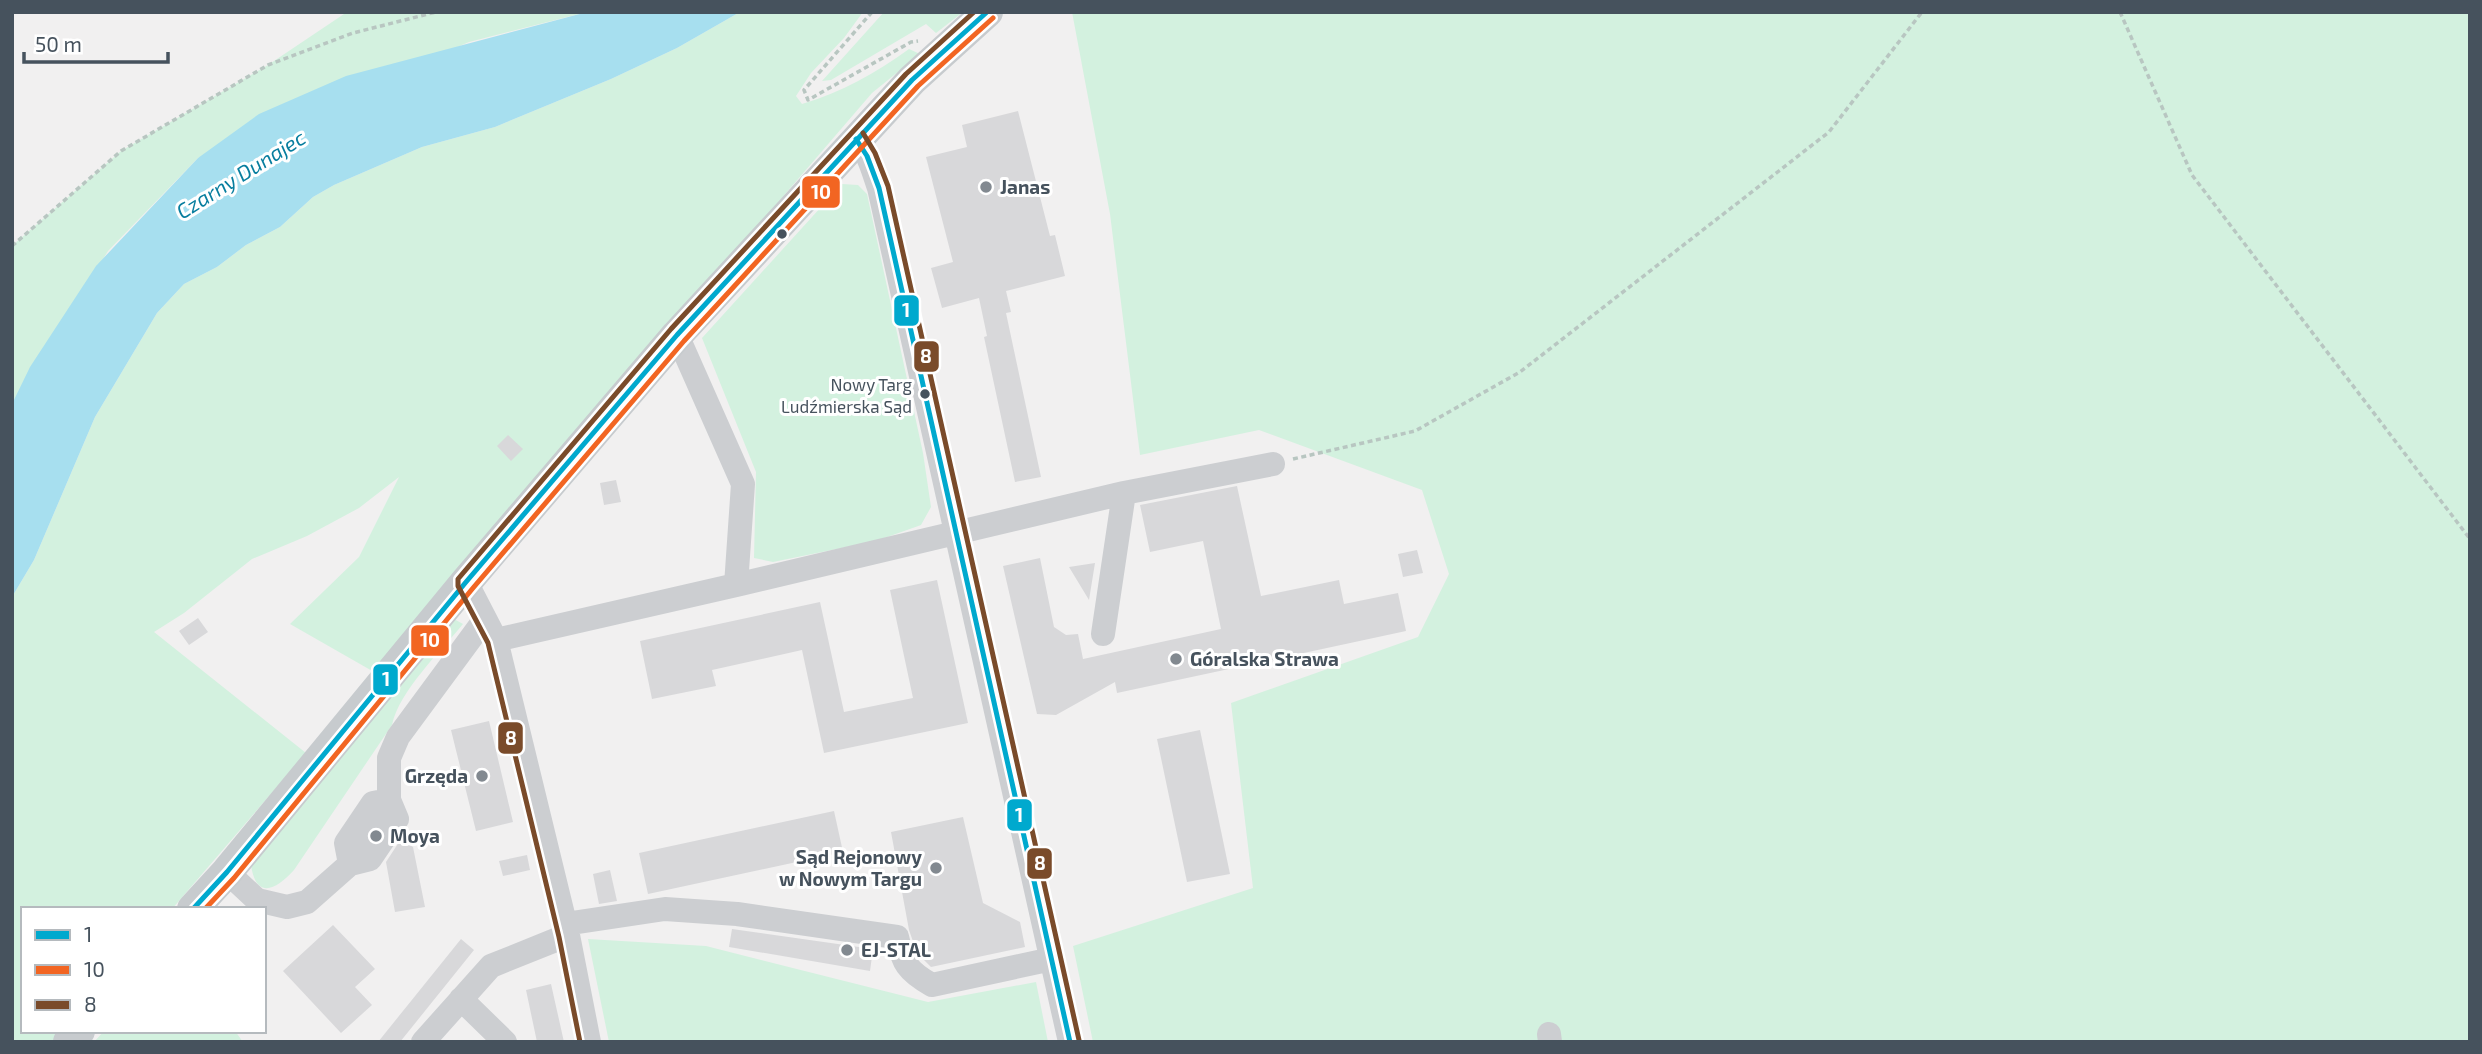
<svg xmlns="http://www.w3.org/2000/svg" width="2482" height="1054" font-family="'Exo 2',sans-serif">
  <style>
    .green { fill: #d3f1df }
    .water { fill: #a7dfef }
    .building { fill: #d8d8da }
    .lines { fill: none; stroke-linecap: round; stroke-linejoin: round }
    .path { stroke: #b8c6c1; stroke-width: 3.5; stroke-dasharray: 5 3.5; stroke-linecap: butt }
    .minor { stroke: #ccced1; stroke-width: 24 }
    .major { stroke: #c7cbce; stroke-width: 32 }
    .bus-1-casing { stroke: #fff; stroke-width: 10 }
    .bus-2-casing { stroke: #fff; stroke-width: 10 }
    .bus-3-casing { stroke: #fff; stroke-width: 10 }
    .bus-1 { stroke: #00a9ce; stroke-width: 5 }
    .bus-2 { stroke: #f26522; stroke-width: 5 }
    .bus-3 { stroke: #7a4b2a; stroke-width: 5 }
    .poi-dot { fill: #828990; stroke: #fff; stroke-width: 2.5 }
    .bus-dot { fill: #46525d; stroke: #fff; stroke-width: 2.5 }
    .labels { text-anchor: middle; stroke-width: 6; stroke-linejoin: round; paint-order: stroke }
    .bus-label { font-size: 17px; fill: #46525d; stroke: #fff; text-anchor: end }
    .poi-label { font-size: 19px; font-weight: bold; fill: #46525d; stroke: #fff; text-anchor: start }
    .water-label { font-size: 21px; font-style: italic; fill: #087e9f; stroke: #fff }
    .line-badge { stroke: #fff; stroke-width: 2.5 }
    .badge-label { font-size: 19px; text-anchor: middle; font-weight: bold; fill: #fff }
  </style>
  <rect width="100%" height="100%" fill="#f1f0f0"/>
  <path class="green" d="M347,12h240l-118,30 -271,116 -90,93 -96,153v-158l109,-95 147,-86z
    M740,12h123l-19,26 -33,35 -15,23 6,8c40,-12 74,-31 107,-55l11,5 -48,39 -498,579 -84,-48 69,-67 40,-80 -40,31 -52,28 -55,23 -68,54 -30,19 152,121 -134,156h-149v122h42l-10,11h-43v-445l22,-37 61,-143 62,-104 27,-29 33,-17 29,-22 34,-18 33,-30 21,-12 88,-38 73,-20 116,-48 66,-31z
    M884,12h79l-27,21 -10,-9 -95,56 -9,1z
    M1072,12h1398v1030h-1377l-20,-96 180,-58 -22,-185 187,-66 31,-63 -27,-84 -163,-60 -119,25 -30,-241z
    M842,184l16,1 9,9 56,259 8,54 -10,18 -45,16 -103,21 -19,-4 2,-86 -54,-134z
    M454,619l9,5c-22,27 -64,67 -71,101l-98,145c-18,20 -38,30 -43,-5z
    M588,939l118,7 222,56 108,-20 12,60h-439z
    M104,1031h131l8,11h-149z"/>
  <path class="water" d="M587,12h153l-63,36 -66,31 -116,48 -73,20 -88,38 -21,12 -33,30 -34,18 -29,22 -33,17 -27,29 -62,104 -61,143 -22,37v-193l18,-37 66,-101 102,-108 61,-44 87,-38z"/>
  <path class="building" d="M1018,111l32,125 5,-1 10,41 -59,15 5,21 -5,1 35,164 -26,5 -31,-145 3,-1 -8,-38 -37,10 -11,-40 22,-6 -27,-105 41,-10 -5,-22z
    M508,435l15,14 -12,12 -14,-15z
    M616,480l5,22 -17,3 -4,-22z
    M1237,486l24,110 78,-16 5,24 54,-11 8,38 -289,62 -2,-11 -59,33 -19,-1 -34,-148 37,-8 14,69 12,8 12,-1 5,25 138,-30 -18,-88 -53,11 -10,-47z
    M1417,550l6,23 -20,4 -5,-23z
    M1095,563l-6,37 -20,-33z
    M937,580l31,143 -144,30 -22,-103 -90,20 4,16 -64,13 -12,-58 180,-39 24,110 69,-14 -23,-108z
    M198,618l10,14 -19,13 -10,-14z
    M489,721l24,101 -37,9 -25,-101z
    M1200,730l30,144 -43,8 -30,-143z
    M834,811l9,41 -195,42 -9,-41z
    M963,817l20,86 37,19 5,25 -94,20 -14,-14 -8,-23 -18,-98z
    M401,839l12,8 12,60 -30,5 -9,-50z
    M527,855l3,15 -27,6 -4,-15z
    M610,870l7,31 -18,3 -6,-30z
    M333,925l42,44 -20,18 17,18 -31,28 -58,-62z
    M732,929l141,20 -3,22 -141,-24z
    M461,939l13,11 -74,92h-22z
    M551,984l13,58h-27l-11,-52z"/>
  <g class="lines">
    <path class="path" d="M872,12l-68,78 4,10 103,-58 7,-1
      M2120,12l72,163 278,364
      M12,246l109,-95 147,-86 85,-32 83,-21
      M1293,459l122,-28 105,-59 309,-240 93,-120"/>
    <path class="minor" d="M856,139c13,14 17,32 23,49l191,854
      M466,582l30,58 72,295 21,107
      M736,585l388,-92 149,-29
      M1103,634l21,-141
      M496,640l240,-55 7,-101 -66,-149
      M227,872l30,28 30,7 20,-5 43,-38 38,-55 1,-9 8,19 -27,40 -20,5 -4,-21 27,-40 16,-3v-42l9,-21 87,-118
      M565,924l100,-15 72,5 160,23c6,26 10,34 35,48l120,-26
      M461,999l44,43
      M1549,1034l1,8
      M423,1042l68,-76 77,-31"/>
    <path class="major" d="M193,909l34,-37 239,-290 211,-247 235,-255 75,-68
      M69,1042l10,-11"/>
    <g class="bus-1-casing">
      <path id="bus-1" d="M856,139l11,17 12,32 191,854
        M193,909l34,-37 239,-290 211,-247 235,-255 75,-68"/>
    </g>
    <g class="bus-2-casing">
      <path id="bus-2" d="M205,909l29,-31 239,-290 211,-247 234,-255 75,-68"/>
    </g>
    <g class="bus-3-casing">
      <path id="bus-3" d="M863,133l12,20 13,33 191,854
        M580,1042l-21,-105 -71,-294 -30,-57v-7l213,-250 235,-255 68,-62"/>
    </g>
    <use href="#bus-1" class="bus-1"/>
    <use href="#bus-2" class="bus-2"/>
    <use href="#bus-3" class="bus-3"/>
  </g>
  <g class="poi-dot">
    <circle cx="986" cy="187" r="7"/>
    <circle cx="1176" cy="659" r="7"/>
    <circle cx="482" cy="776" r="7"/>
    <circle cx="376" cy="836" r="7"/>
    <circle cx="936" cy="868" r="7"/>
    <circle cx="847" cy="950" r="7"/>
  </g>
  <g class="bus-dot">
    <circle cx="782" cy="234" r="6"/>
    <circle cx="925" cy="394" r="6"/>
  </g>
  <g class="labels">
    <g class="bus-label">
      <text x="912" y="391">Nowy Targ<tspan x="912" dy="22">Ludźmierska Sąd</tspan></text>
    </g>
    <g class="poi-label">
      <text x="1000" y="194">Janas</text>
      <text x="1190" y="666">Góralska Strawa</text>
      <text x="468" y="783" text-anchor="end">Grzęda</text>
      <text x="390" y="843">Moya</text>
      <text x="922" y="864" text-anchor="end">Sąd Rejonowy<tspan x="922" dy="22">w Nowym Targu</tspan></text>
      <text x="861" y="957">EJ-STAL</text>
    </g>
    <g class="water-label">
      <text transform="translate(241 175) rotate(-32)" y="7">Czarny Dunajec</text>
    </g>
  </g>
  <g class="line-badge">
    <rect x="801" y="175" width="40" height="34" rx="7" fill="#f26522"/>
    <rect x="893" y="294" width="27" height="33" rx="7" fill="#00a9ce"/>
    <rect x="913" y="340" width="27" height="33" rx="7" fill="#7a4b2a"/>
    <rect x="410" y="624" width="40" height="33" rx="7" fill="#f26522"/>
    <rect x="372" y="663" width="27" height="33" rx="7" fill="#00a9ce"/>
    <rect x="497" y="721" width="27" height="34" rx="7" fill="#7a4b2a"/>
    <rect x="1006" y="798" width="27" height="34" rx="7" fill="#00a9ce"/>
    <rect x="1026" y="847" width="27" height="33" rx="7" fill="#7a4b2a"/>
  </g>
  <g class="badge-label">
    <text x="821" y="199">10</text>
    <text x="906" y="317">1</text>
    <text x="926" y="363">8</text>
    <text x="430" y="647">10</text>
    <text x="386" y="686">1</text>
    <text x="511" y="745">8</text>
    <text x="1019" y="822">1</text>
    <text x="1040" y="870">8</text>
  </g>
  <rect width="2482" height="1054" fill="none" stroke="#46525d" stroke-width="28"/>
  <rect x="21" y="907" width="245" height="126" fill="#ffffff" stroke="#b5babe" stroke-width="2"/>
  <rect x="35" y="930" width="35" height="10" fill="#00a9ce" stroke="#b5babe" stroke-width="2"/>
  <text x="84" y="942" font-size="21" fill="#46525d">1</text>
  <rect x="35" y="965" width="35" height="10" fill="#f26522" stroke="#b5babe" stroke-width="2"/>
  <text x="84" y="977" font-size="21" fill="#46525d">10</text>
  <rect x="35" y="1000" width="35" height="10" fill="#7a4b2a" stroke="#b5babe" stroke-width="2"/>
  <text x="84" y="1012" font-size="21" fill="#46525d">8</text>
  <path d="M24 52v10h144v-10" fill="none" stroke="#46525d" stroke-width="3.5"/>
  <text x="35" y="52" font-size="21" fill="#46525d" stroke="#ffffff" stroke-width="5" paint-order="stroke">50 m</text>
</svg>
